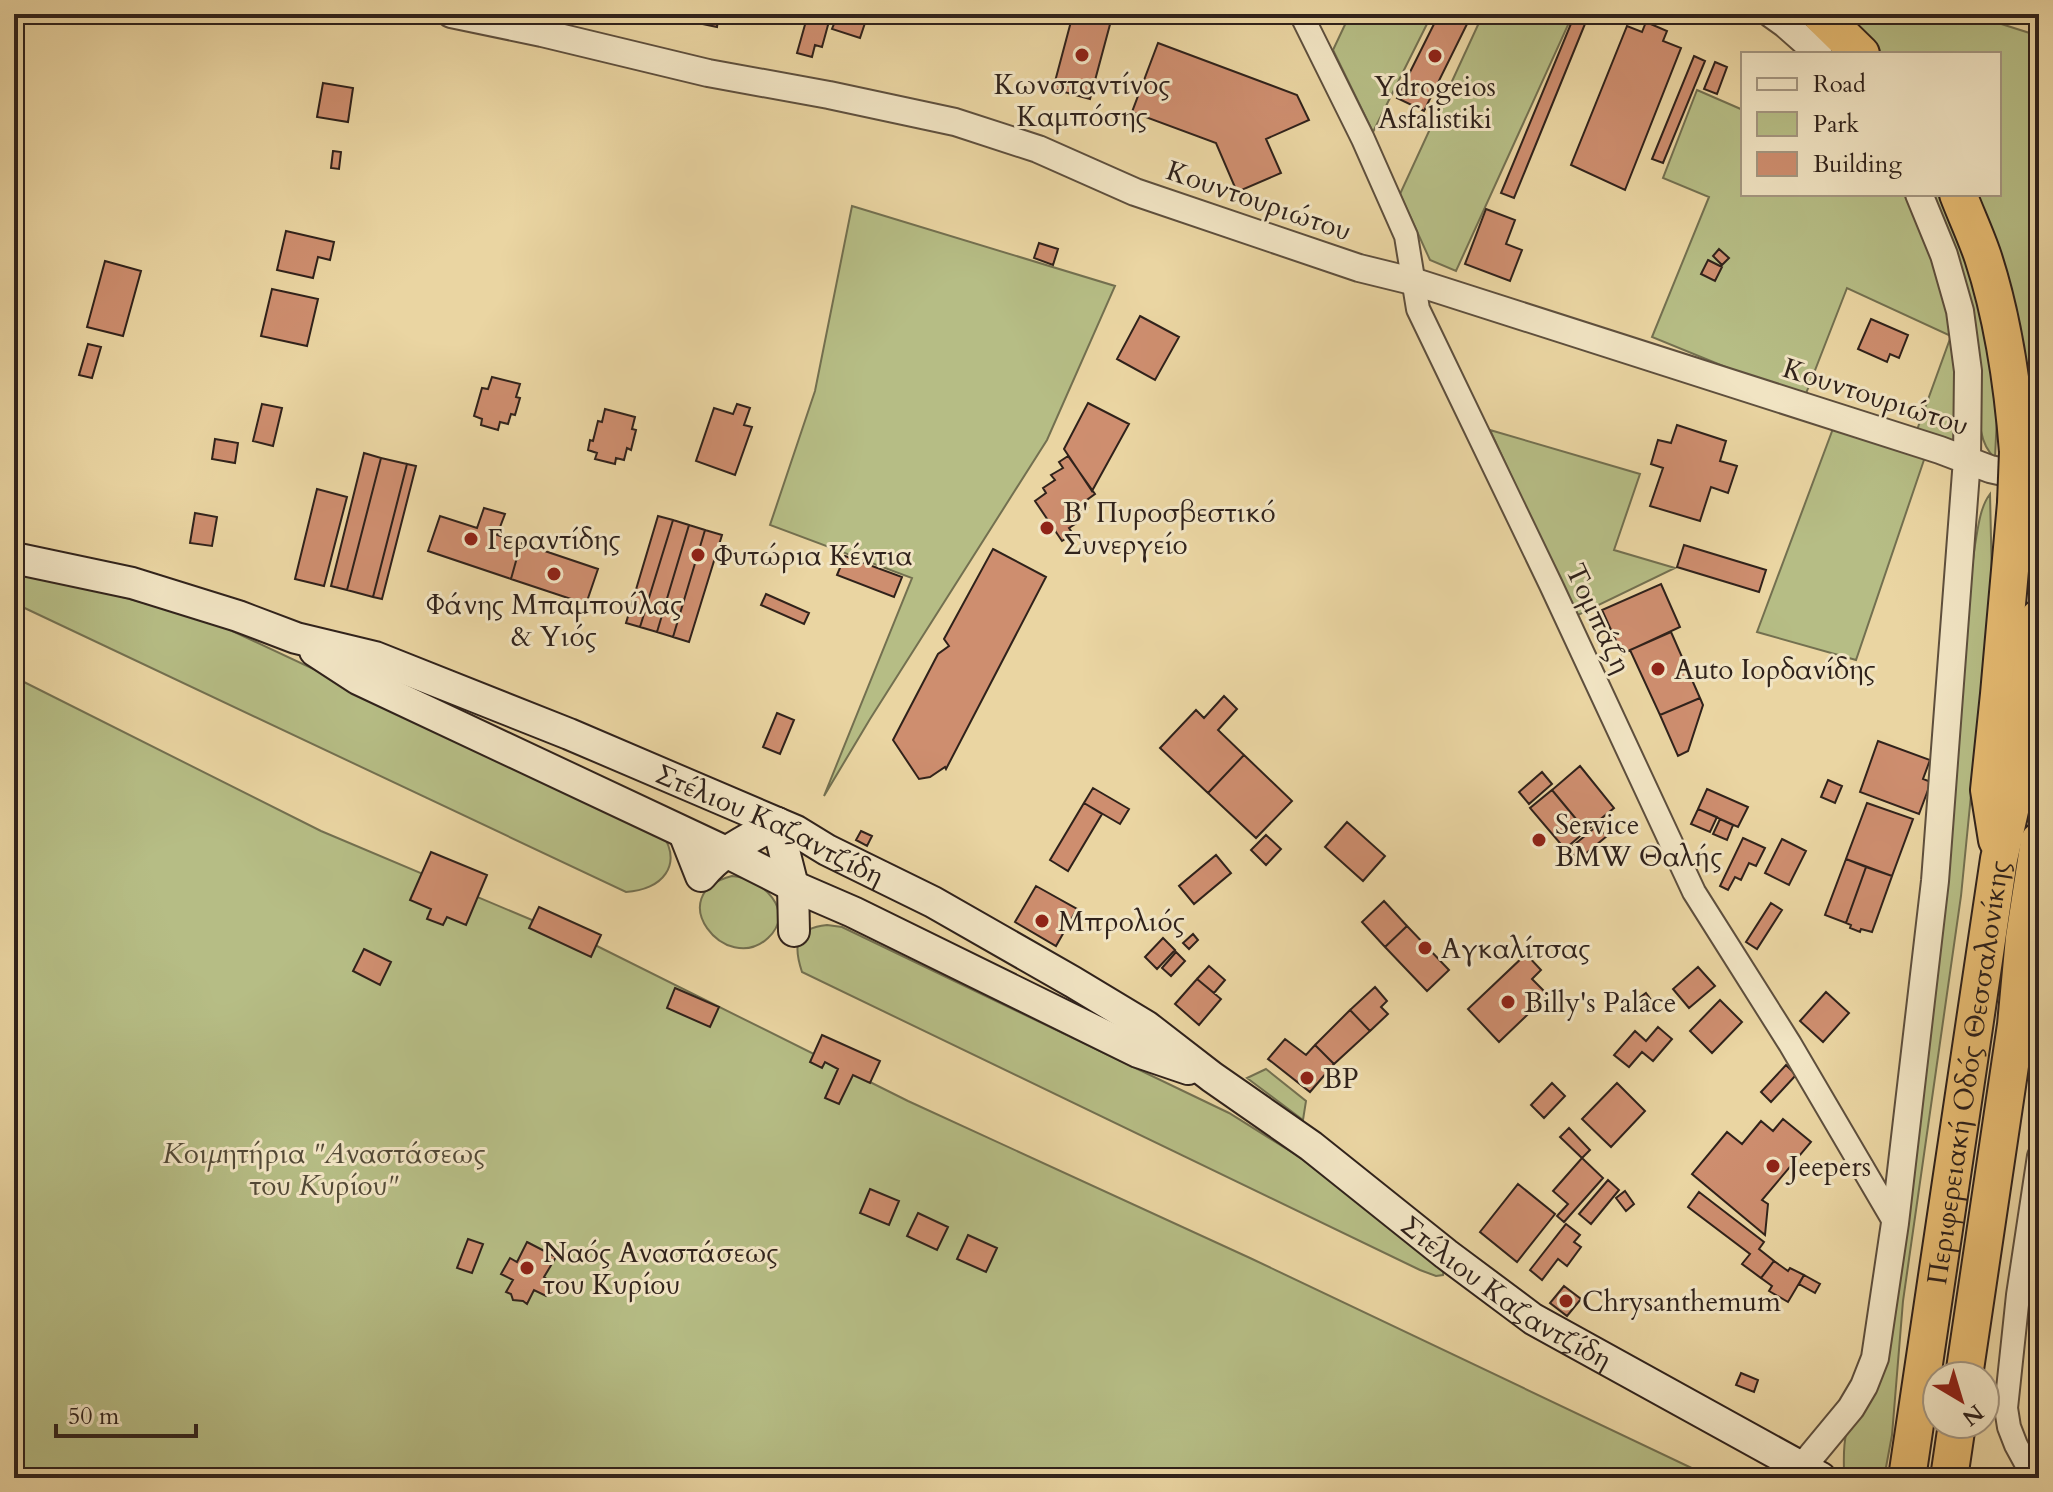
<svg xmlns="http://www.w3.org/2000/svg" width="2053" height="1492" font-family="Cardo,serif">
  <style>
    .green { fill: #b6bd85; stroke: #737050; stroke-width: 2 }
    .building { fill: #ce8e6f; stroke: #30221b; stroke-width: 2 }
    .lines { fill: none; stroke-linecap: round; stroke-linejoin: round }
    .minor-casing { stroke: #5e4f3d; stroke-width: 26 }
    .tertiary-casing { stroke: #5e4f3d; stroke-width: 30 }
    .secondary-casing { stroke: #30221b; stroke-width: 34 }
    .trunk-casing { stroke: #30221b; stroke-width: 40 }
    .minor { stroke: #f1e4c3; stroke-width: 22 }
    .tertiary { stroke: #f1e4c3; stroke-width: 26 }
    .secondary { stroke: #f1e4c3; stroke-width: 30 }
    .trunk { stroke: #e5ba71; stroke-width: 36 }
    .trunk-bridge-casing { stroke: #30221b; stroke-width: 40; stroke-linecap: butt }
    .trunk-bridge { stroke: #e5ba71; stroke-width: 36 }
    .poi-dot { fill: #8f2418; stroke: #f1e4c3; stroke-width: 3 }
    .labels { text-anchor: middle; stroke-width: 6; stroke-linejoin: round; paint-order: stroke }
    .poi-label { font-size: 28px; fill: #30221b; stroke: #f1e4c3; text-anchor: start }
    .street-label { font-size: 28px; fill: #30221b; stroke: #f1e4c3 }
    .park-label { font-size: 28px; font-style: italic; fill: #524936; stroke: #f1e4c3 }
  </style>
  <rect width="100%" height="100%" fill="#ead5a2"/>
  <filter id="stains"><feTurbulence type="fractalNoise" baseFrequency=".0025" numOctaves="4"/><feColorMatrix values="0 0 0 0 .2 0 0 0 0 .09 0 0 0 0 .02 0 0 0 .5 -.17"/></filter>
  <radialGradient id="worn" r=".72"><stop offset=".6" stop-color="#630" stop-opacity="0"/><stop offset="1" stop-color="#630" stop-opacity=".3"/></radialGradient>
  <path class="green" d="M1350,14h82l-59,118 -40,-82z
    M1483,14h90l-117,257 -26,-11 -30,-66z
    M1844,14h126l69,22v429l-4,51 -12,60 -48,-382h24v-140h-118l-29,-34z
    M1697,90l46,20v84h168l29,82 16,84v84l-39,-14 34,-94 -104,-48 -42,108 -55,-19 -98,-40 57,-140 -46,-19z
    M1931,194h7l25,52 29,109 5,60 -2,43c-21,-18 -14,-53 -16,-77 -2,-27 -11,-53 -18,-79 -10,-36 -20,-72 -30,-108z
    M852,206l263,80 -68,154 -177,279 -46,77 88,-218 -142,-53 45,-134z
    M1834,426l92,28 -70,206 -99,-28z
    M1490,430l150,44 -26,76 61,18 -99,48z
    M1990,494l2,89 -31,313 -58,405 -11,134 -8,43h-32l-8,-8c-1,-32 1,-42 18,-69l113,-856c3,-17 5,-38 15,-51z
    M14,572c73,15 144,32 214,57l433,203c23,33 1,58 -35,60l-612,-289z
    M14,677l307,154 211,89 57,22 319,159 342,157 448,213 2,7h-1686z
    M732,876c30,2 65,35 36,62 -42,39 -108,-44 -36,-62z
    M827,925l15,2 387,186 69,43 146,113 -1,6 -7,1 -16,-6 -618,-298c-9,-27 -7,-44 25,-47z
    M1266,1069l40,32 -3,19 -56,-42z"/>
  <path class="building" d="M655,14h64l-2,13z
    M808,14h23l-9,33 -7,-2 -3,12 -15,-4z
    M838,14h30l-8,24 -28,-9z
    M1073,14h50l-1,6 -10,-3 -22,82 -37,-10z
    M1439,14h33l-48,97 -27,-13z
    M1575,14l12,5 -73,179 -13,-5z
    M1646,22l21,9 -4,10 18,7 -56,142 -54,-25 56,-139 15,6z
    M1158,43l139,52 12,25 -43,19 15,34 -44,19 -21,-49 -84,-31z
    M1694,56l11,5 -42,102 -11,-4z
    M1715,62l12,5 -10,27 -13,-5z
    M323,83l30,5 -5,34 -31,-5z
    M333,151l8,1 -2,17 -8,-1z
    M1486,209l29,11 -9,24 16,6 -12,31 -45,-17z
    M286,231l48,11 -4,18 -12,-3 -5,21 -36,-8z
    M14,243l8,2 -5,21 -3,-1z
    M1039,243l19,6 -5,16 -19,-7z
    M1719,249l10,9 -7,7 -9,-9z
    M1708,260l14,7 -7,14 -14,-7z
    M105,261l36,10 -18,65 -36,-9z
    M272,289l46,10 -11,47 -46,-10z
    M1140,316l39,21 -24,43 -38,-21z
    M1871,319l37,16 -9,23 -9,-4 -3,8 -29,-13z
    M88,344l13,3 -9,31 -13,-3z
    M492,377l28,7 -4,13 4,1 -5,17 -4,-1 -3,10 -8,-2 -2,8 -17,-5 1,-6 -8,-3 8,-28 6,1z
    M1088,403l41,21 -37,67 -28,-42z
    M262,404l20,4 -9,38 -20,-5z
    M737,404l13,4 -6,17 8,2 -17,48 -39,-14 18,-53 19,6z
    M605,409l30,8 -3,12 4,1 -5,20 -4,-2 -3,12 -8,-2 -1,6 -20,-5 2,-6 -9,-3 2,-10 3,1 5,-20 4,1z
    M1677,425l49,16 -6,20 17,5 -9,27 -17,-6 -11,34 -50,-15 13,-38 -12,-4 7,-24 13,3z
    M215,439l23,4 -3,20 -23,-4z
    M364,453l17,5 -34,132 -16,-4z
    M1068,456l27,38 -11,8 4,5 -12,8 4,6 -11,7 4,6 -11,7 -27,-40 11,-8 -3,-5 12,-8 -4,-5 12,-7 -4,-6z
    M381,458l26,6 -34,133 -26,-7z
    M407,464l9,2 -34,133 -9,-2z
    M317,489l30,8 -23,89 -29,-7z
    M484,508l21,6 -8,21 24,8 -10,36 -83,-28 12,-35 37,12z
    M195,513l22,4 -5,29 -22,-3z
    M658,516l15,4 -33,107 -14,-4z
    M673,520l16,5 -32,107 -17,-5z
    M689,525l16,5 -32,107 -16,-5z
    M705,530l17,5 -33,107 -16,-5z
    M521,543l77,26 -12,35 -75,-25z
    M1684,545l82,25 -7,22 -82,-25z
    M993,549l53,28 -100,192 -1,-2 -15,10 -11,2 -26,-39 45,-86 11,-8 -5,-7z
    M845,556l57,21 -8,20 -57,-22z
    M1661,584l19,43 -58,27 -20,-44z
    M766,594l43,19 -5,11 -43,-19z
    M1671,632l29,66 -40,17 -30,-65z
    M1224,696l13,13 -19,21 26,25 -36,38 -48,-45 36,-38 8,8z
    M1700,698l3,7 -15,46 -10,5 -18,-41z
    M777,713l17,7 -14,34 -17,-7z
    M1878,741l52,19 -7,19 8,3 -12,32 -59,-22z
    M1244,755l48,46 -36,37 -48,-45z
    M1580,766l34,42 -28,23 -34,-41z
    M1542,772l10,12 -23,20 -10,-12z
    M1828,780l14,6 -7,17 -14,-6z
    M1093,788l36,21 -9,15 -36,-21z
    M1707,789l41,18 -10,20 -40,-18z
    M1552,790l34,41 -21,18 -35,-41z
    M1084,803l18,11 -34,57 -18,-11z
    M1867,803l46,16 -21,57 -46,-17z
    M1698,809l19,8 -7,15 -19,-8z
    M1720,819l13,6 -6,15 -14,-6z
    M1347,822l38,34 -22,25 -38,-34z
    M1597,826l10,10 -29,24 -9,-11z
    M861,831l11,5 -5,10 -11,-6z
    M1266,835l15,14 -15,16 -15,-15z
    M1743,838l22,10 -9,18 -7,-3 -8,17 -6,-3 -7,13 -8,-4z
    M1782,839l24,12 -17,34 -24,-12z
    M431,852l56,23 -21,50 -19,-8 -4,8 -16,-6 4,-10 -21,-9z
    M1216,855l15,18 -37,31 -15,-18z
    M1846,859l20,8 -20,56 -21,-8z
    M1866,867l26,9 -20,56 -11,-3 -1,3 -10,-4 1,-3 -5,-2z
    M1036,886l41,23 -21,37 -41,-24z
    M1384,901l23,25 -22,21 -23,-25z
    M1771,903l11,7 -25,39 -11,-7z
    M539,907l62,28 -10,22 -62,-29z
    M1407,926l42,44 -22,21 -42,-44z
    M1193,934l5,6 -9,9 -6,-6z
    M1163,938l12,12 -18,19 -12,-12z
    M364,949l27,13 -11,23 -27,-14z
    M1176,952l9,9 -14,15 -9,-8z
    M1526,954l15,16 -9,9 16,16 -49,47 -31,-33z
    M1209,966l16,14 -11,13 -17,-14z
    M1698,967l17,19 -26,22 -16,-19z
    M1197,979l24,20 -22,26 -24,-21z
    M1375,987l12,14 -6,6 7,7 -18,17 -20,-21z
    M675,988l44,19 -9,20 -43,-19z
    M1826,992l23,21 -26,29 -23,-21z
    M1646,993l6,8 -11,9 -7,-8z
    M1720,1000l22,22 -30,31 -22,-22z
    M1350,1010l20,21 -36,33 -19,-19z
    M1658,1027l14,12 -19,22 -11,-9 -13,15 -15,-12 21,-24 11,10z
    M822,1035l58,26 -10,22 -17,-8 -14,29 -14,-6 13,-29 -13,-7 -3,6 -12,-6z
    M1285,1039l21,16 9,-10 19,19 -24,28 -42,-33z
    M1786,1065l10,10 -25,27 -10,-10z
    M1552,1083l13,13 -21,22 -13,-13z
    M1617,1083l28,28 -34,36 -29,-28z
    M1783,1119l28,23 -49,58 6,4 -3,31 -73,-61 35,-42 15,12 19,-23 12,10z
    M1569,1128l21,22 -8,8 -22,-21z
    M1582,1158l21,20 -39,44 -7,-6 11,-12 -15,-13z
    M1608,1180l11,10 -28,34 -12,-10z
    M1518,1184l37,30 -38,48 -37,-30z
    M870,1189l29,12 -10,24 -29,-12z
    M1625,1191l9,13 -8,7 -10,-13z
    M1699,1192l65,50 -5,7 15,12 -13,17 -19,-14 8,-10 -62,-47z
    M918,1213l30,14 -11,23 -30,-14z
    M1566,1224l14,11 -6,7 7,5 -14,19 -9,-7 -16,21 -12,-10z
    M968,1235l29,13 -11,24 -29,-13z
    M468,1239l15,5 -11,29 -15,-5z
    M527,1242l29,15 -12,20 8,6 -6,13 -12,-6 -7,14 -4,-3 -10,-1 -2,-6 -5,-2 7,-12 -12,-6 9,-16 7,4z
    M1774,1261l14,10 2,-3 14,7 -16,27 -19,-11 3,-5 -11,-8z
    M1804,1275l16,9 -5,9 -16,-9z
    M1564,1286l17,13 -14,17 -17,-13z
    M1741,1373l17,7 -4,12 -18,-7z"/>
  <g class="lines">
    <g class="minor-casing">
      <path id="minor" d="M1301,14l62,125 43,97 12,73 133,276 143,307 96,152 105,179
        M2034,1478l-18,-33 -7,-18 -3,-19 12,-113 21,-139"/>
    </g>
    <g class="tertiary-casing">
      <path id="tertiary" d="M451,14l91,19 166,40 121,22 126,27 83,27 97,43 224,76 53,13 528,169 50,19 49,11
        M1771,14l14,10 34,30
        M1793,1478l58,-70 13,-22 11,-28 20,-135 40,-342 32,-422 1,-88 -8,-60 -16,-56 -25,-61"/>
    </g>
    <g class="secondary-casing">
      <g id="secondary">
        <path id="s1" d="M14,558l118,25 106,33 58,22 79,19 194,77 227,97 31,19 106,52 140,80 73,44 66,51 99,69 135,108 87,65 288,159"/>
        <path d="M315,651l43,28 368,173 67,34 60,26 285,140 50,17"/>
        <path d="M777,823l16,63 1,45"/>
        <path d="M684,833l17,43c21,-26 48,-37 76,-53"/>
      </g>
    </g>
    <g class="trunk-casing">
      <g id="trunk">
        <path d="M1820,14l41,40"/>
        <path d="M1958,194c8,21 18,42 25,63 21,64 30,129 35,195"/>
        <path d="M1997,840l-8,-50 10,-96 17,-191"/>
        <path d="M1964,1376l52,-351 8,-87 15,-97"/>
        <path id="s2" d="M1907,1478l92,-619 15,-66 25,-175"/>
        <path d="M1949,1478l8,-54"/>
      </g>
    </g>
    <use href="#minor" class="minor"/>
    <use href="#tertiary" class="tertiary"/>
    <use href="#secondary" class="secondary"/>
    <use href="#trunk" class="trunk"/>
    <g class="trunk-bridge-casing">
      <path id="trunk-bridge" d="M2016,503l2,-51"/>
    </g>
    <use href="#trunk-bridge" class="trunk-bridge"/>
  </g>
  <g class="poi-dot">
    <circle cx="1082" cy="55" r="8"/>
    <circle cx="1435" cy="56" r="8"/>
    <circle cx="1047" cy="528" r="8"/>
    <circle cx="471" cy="539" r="8"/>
    <circle cx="698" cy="555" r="8"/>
    <circle cx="554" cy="574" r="8"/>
    <circle cx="1658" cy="669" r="8"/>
    <circle cx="1539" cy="840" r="8"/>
    <circle cx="1042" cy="921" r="8"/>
    <circle cx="1425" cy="948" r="8"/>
    <circle cx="1508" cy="1002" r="8"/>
    <circle cx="1307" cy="1078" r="8"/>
    <circle cx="1773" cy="1166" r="8"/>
    <circle cx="527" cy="1268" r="8"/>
    <circle cx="1566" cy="1301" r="8"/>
  </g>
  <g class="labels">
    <g class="poi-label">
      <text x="1082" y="94" text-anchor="middle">Κωνσταντίνος<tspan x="1082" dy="32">Καμπόσης</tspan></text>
      <text x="1435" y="96" text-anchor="middle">Ydrogeios<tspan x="1435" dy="32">Asfalistiki</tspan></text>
      <text x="1063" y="522">Β' Πυροσβεστικό<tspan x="1063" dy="32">Συνεργείο</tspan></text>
      <text x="487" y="549">Γεραντίδης</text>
      <text x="714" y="565">Φυτώρια Κέντια</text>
      <text x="554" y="614" text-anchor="middle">Φάνης Μπαμπούλας<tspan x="554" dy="32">&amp; Υιός</tspan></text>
      <text x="1674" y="679">Auto Ιορδανίδης</text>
      <text x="1555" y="834">Service<tspan x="1555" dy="32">BMW Θαλής</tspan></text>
      <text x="1058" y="931">Μπρολιός</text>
      <text x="1441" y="958">Αγκαλίτσας</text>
      <text x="1524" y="1012">Billy's Palace</text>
      <text x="1323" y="1088">BP</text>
      <text x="1789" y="1176">Jeepers</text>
      <text x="543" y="1262">Ναός Αναστάσεως<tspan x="543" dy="32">του Κυρίου</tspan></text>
      <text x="1582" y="1311">Chrysanthemum</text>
    </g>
    <g class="street-label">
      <text transform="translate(1259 200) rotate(19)" y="10">Κουντουριώτου</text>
      <text transform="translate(1876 396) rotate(18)" y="10">Κουντουριώτου</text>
      <text transform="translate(1599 618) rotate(65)" y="10">Τομπάζη</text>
      <text dy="10" stroke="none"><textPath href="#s1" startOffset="804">Στέλιου Καζαντζίδη</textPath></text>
      <text dy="10" stroke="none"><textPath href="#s2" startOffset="410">Περιφερειακή Οδός Θεσσαλονίκης</textPath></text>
      <text dy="10" stroke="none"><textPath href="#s1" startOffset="1680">Στέλιου Καζαντζίδη</textPath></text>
    </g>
    <g class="park-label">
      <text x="324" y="1163">Κοιμητήρια "Αναστάσεως<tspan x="324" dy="32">του Κυρίου"</tspan></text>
    </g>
  </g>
  <rect width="2053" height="1492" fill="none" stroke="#ead5a2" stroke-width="48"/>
  <rect x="16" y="16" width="2021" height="1460" fill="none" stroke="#30221b" stroke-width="4"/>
  <rect x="24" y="24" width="2005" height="1444" fill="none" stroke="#30221b" stroke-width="2"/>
  <rect x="1741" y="52" width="260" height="144" fill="#f1e4c3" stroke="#a49680" stroke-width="2"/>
  <rect x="1757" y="78" width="40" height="12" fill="#f1e4c3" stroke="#a49680" stroke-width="2"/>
  <text x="1813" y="92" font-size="24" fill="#30221b">Road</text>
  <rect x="1757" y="112" width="40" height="24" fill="#b6bd85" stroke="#a49680" stroke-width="2"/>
  <text x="1813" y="132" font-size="24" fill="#30221b">Park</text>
  <rect x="1757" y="152" width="40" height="24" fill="#ce8e6f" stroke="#a49680" stroke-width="2"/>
  <text x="1813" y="172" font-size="24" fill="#30221b">Building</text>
  <g transform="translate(1961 1400) rotate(142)"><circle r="38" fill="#f1e4c3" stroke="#a49680" stroke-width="2"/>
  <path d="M0-6L14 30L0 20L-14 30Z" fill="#8f2418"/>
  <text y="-12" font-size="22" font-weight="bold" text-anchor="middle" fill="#30221b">N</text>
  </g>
  <path d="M56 1424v12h140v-12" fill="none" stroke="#30221b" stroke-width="4"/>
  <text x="68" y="1424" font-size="24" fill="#30221b" stroke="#f1e4c3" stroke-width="6" paint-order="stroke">50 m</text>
  <rect width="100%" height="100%" filter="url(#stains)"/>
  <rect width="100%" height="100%" fill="url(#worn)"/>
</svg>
